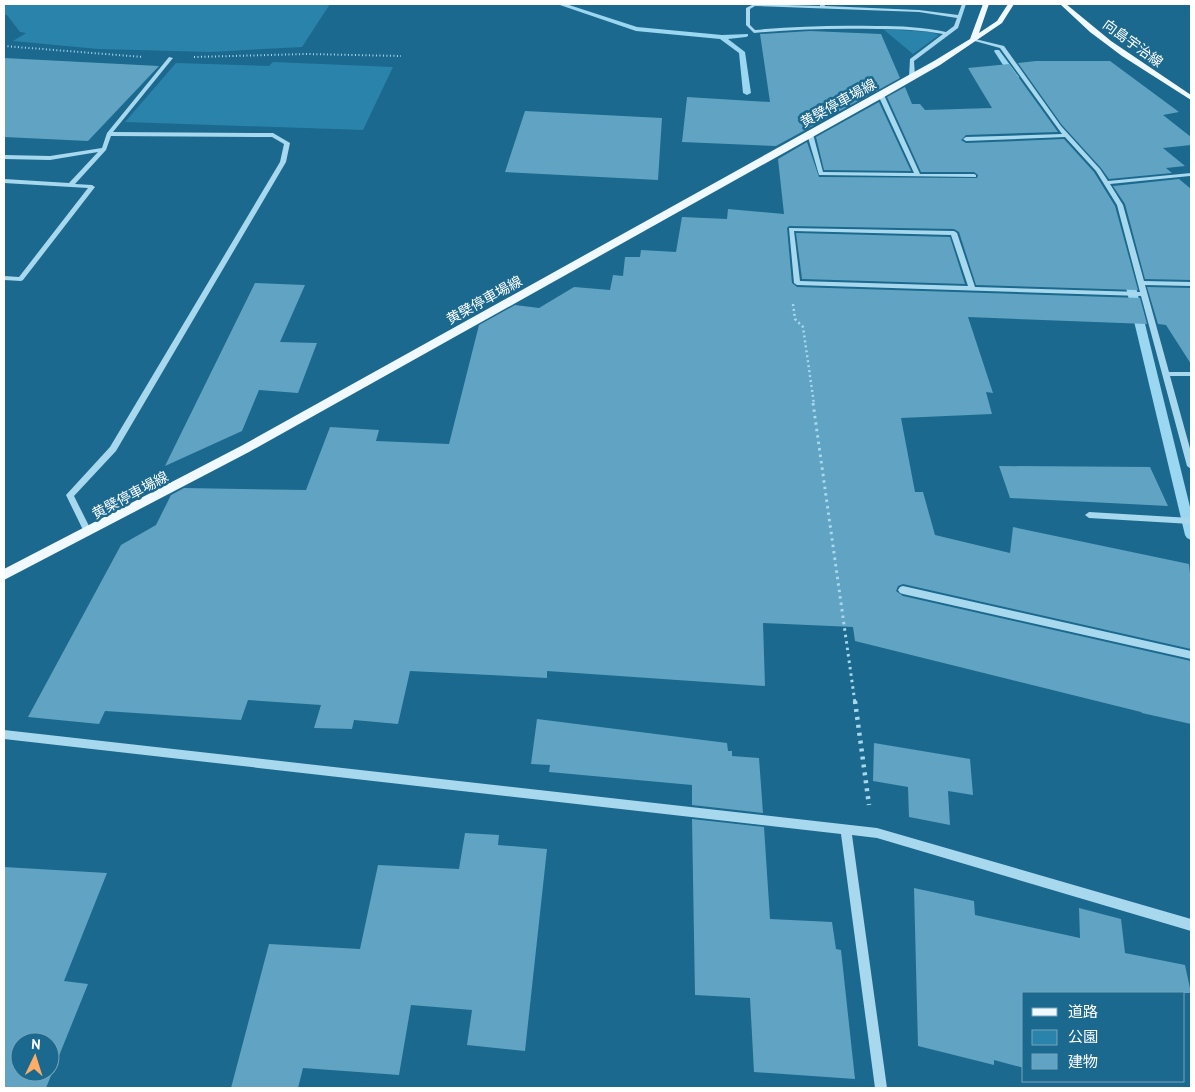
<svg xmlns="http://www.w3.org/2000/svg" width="1195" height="1092" font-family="'PT Sans','Noto Sans JP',sans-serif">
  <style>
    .green { fill: #2a83aa }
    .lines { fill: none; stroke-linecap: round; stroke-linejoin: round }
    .stream { fill: #9bd7f0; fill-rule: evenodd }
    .building { fill: #61a3c2; fill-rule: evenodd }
    .path-far3 { stroke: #a8d8ee; stroke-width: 2; stroke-dasharray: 1 2.5; stroke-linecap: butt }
    .path-far2 { stroke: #a8d8ee; stroke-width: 2.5; stroke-dasharray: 2 3; stroke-linecap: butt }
    .path-far1 { stroke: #a8d8ee; stroke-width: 3; stroke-dasharray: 2.5 4; stroke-linecap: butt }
    .path { stroke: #a8d8ee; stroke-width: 4.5; stroke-dasharray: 3 5; stroke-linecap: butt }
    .minor { fill: #a8d8ee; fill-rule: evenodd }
    .major { fill: #eff9ff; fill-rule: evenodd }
    .labels { text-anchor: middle; stroke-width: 5; stroke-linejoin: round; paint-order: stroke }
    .far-street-label { font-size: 14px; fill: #fff; stroke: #1b698e }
  </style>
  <rect width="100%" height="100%" fill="#1b698e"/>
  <path class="green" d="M4,4h326l-28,43 -92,5 -112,-3 -85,-8 13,-8 -6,-1 -13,-17h-3z
    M883,29l47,3 9,3 -26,19z
    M273,62l120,5 -30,63 -238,-8 51,-59 93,3z"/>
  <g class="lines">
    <path class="stream" d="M557,4h9l71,23 85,8 26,-1v2l-2,1 -18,2 17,13 6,41 -4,2 -4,-2 -4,-40 -19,-14 -84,-8z
      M995,50h4l20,27 -1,2h-6l-18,-28z
      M1128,272l5,3 58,236v29l-4,-2 -2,-3 -62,-260z"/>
  </g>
  <path class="building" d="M810,31l71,3 19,44 -124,68 -94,-4 5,-45 83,5 -10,-68z
    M4,58l155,8 -71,75 -84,-4z
    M1036,61h74l69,51 -16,3 28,22v8l-28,3 22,18 -19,2 6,5 -63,6 -8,-11 -39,-43 -44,-62z
    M1009,64l49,68 -92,3 -5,5 5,3 98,-4 30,33 21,34 23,84 -162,-5 -17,-53 -5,-3 -165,-3 -2,2 5,55 5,4 343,11 7,26 -179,-7 25,76 -7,-1 6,22 -91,4 14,74h8l12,43 75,18 3,-26 176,37 2,20v65l-288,-65 -5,2 -2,5 7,5 288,65v63l-49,-11 -1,-1 -286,-71 -2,-14 -90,-4 2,63 -218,-15v7l-137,-7 -12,53 -44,-4 -2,9 -38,-1 7,-23 -73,-5 -7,20 -136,-9 -6,13 -71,-7 93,-172 35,-20 15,-30 13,-7 122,2 24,-63 49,3 -3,11 73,3 30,-119 36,-20 24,3 35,-21 36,3 3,-15 10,1 2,-19h15l1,-7 35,2 6,-35 45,2 1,-10 56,5 -6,-55 29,-17 12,35 158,1 1,-3 -4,-3h-53l-34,-75 18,-10 7,17h8l5,6 67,-2 -24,-40z
    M879,102l32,69 -87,-1 -8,-33z
    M525,111l137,7 -4,62 -153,-8z
    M1179,179l12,10v91l-46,-1 -20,-75 -12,-18z
    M796,233l154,4 15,47 -163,-5z
    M255,283l50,2 -25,57 37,1 -19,50 -39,-3 -17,41 -77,35z
    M1147,287l44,1v76l-25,-39 -8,-1z
    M999,466l151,1 18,39 -158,-8z
    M537,719l190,24 1,8h4v5l27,2 4,55 -71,-8v-20l-143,-13 1,-7 -19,-1z
    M874,743l96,16 3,36 -25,-4 2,34 -41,-8 -1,-30 -35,-6z
    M692,819l72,8 6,92 62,3 4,27 5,1 14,129 -101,-7 -4,-74 -55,-3z
    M465,833l34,2 -1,10 49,4 -22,202 -58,-6 5,-35 -61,-5 -12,70 -96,-7 -5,20h-67l38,-144 91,5 18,-84 81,4z
    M4,867l103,6 -43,108 24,3 -42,104h-42zM20,1042h30v30h-30z
    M914,888l60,13 1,14 105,23 -1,-30 42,11 4,34 60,12 6,28h-167v75l-30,-8v5l-76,-19z"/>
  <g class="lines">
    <path class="path-far3" d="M4,46l139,11
      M194,57l113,-3 94,2"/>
    <path class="path-far2" d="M793,304l2,15 8,8 11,77"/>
    <path class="path-far1" d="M813,403l42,300"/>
    <path class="path" d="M855,701l14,104"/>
    <path class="minor" d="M754,4l66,2v-2h4l1,2 94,4 39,5 4,-11h4l-8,24 -44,33 1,16 -3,2 -3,-2 1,-18 33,-25c-21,-4 -43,-5 -65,-5 -42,-1 -83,0 -124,4l-8,-8v-17zM755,6l164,6 38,6 -3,8 -8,6c-23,-5 -45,-6 -69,-6 -40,-1 -81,0 -122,4l-5,-5v-16z
      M971,38l33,8 57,80 39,43 8,12 83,-8 -1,3 -80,8 13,21 21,76 47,1v4l-46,-1 24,87h22v4h-21l21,76v17l-4,-3 -46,-170 -344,-11 -3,-2 -5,-55 165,3 3,2 18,54 165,5 -23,-87 -21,-34 -31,-34 -99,4 -3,-2 3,-2 96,-3 -62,-86 -29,-8zM794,231l157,4 17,51 -168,-5z
      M169,57l4,1 -60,74 160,1 17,10 -4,19 -170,289 -42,45 18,36 -4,3 -3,-1 -19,-39 44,-48 170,-285 4,-18 -12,-7 -161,-1 -5,14 -31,34 17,1 3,2 -72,93 -2,1 -17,-1v-4l15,1 69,-89 -84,-5v-4l65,4 29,-31 -48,8 -46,-1v-4l46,1 52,-8 5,-15z
      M881,93l3,2 36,79h54l2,1v2l-157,-2 -12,-41 3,-2 3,2 10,38 91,1 -36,-78z
      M1089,512l102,6v6l-102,-6 -4,-3z
      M903,586l288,65v8l-288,-65 -3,-1 -2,-3 2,-3z
      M4,730l873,98 314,91v12l-314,-93 -25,-3 35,253h-12l-34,-254 -837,-95z"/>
    <path class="major" d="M983,4h6l-10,29 18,-12 11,-17h6l-12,19 -62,42 -56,32 -635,355 -245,128v-11l237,-123 693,-385 36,-22z
      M1060,4h6l45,37 80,54v5l-69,-44 -32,-24z"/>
  </g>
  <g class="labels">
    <g class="far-street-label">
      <text transform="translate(1133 43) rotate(36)" y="5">向島宇治線</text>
      <text transform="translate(838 103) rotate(-29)" y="5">黄檗停車場線</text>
      <text transform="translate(484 300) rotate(-29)" y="5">黄檗停車場線</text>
      <text transform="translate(130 495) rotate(-28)" y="5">黄檗停車場線</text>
    </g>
  </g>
  <rect width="1195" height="1092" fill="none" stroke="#ffffff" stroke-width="10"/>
  <rect x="1022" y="992" width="162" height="90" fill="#1b698e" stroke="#76a5bb"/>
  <rect x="1032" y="1008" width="25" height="8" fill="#eff9ff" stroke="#76a5bb"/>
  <text x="1068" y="1017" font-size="15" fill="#ffffff">道路</text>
  <rect x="1032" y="1030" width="25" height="15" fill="#2a83aa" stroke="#76a5bb"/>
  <text x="1068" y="1042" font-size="15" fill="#ffffff">公園</text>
  <rect x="1032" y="1054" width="25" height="15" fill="#61a3c2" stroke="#76a5bb"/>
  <text x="1068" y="1067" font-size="15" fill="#ffffff">建物</text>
  <g transform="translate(35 1057) rotate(4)"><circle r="24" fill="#1b698e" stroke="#76a5bb"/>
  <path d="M0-4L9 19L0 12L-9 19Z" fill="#ffad65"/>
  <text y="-8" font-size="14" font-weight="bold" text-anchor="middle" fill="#ffffff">N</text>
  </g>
</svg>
